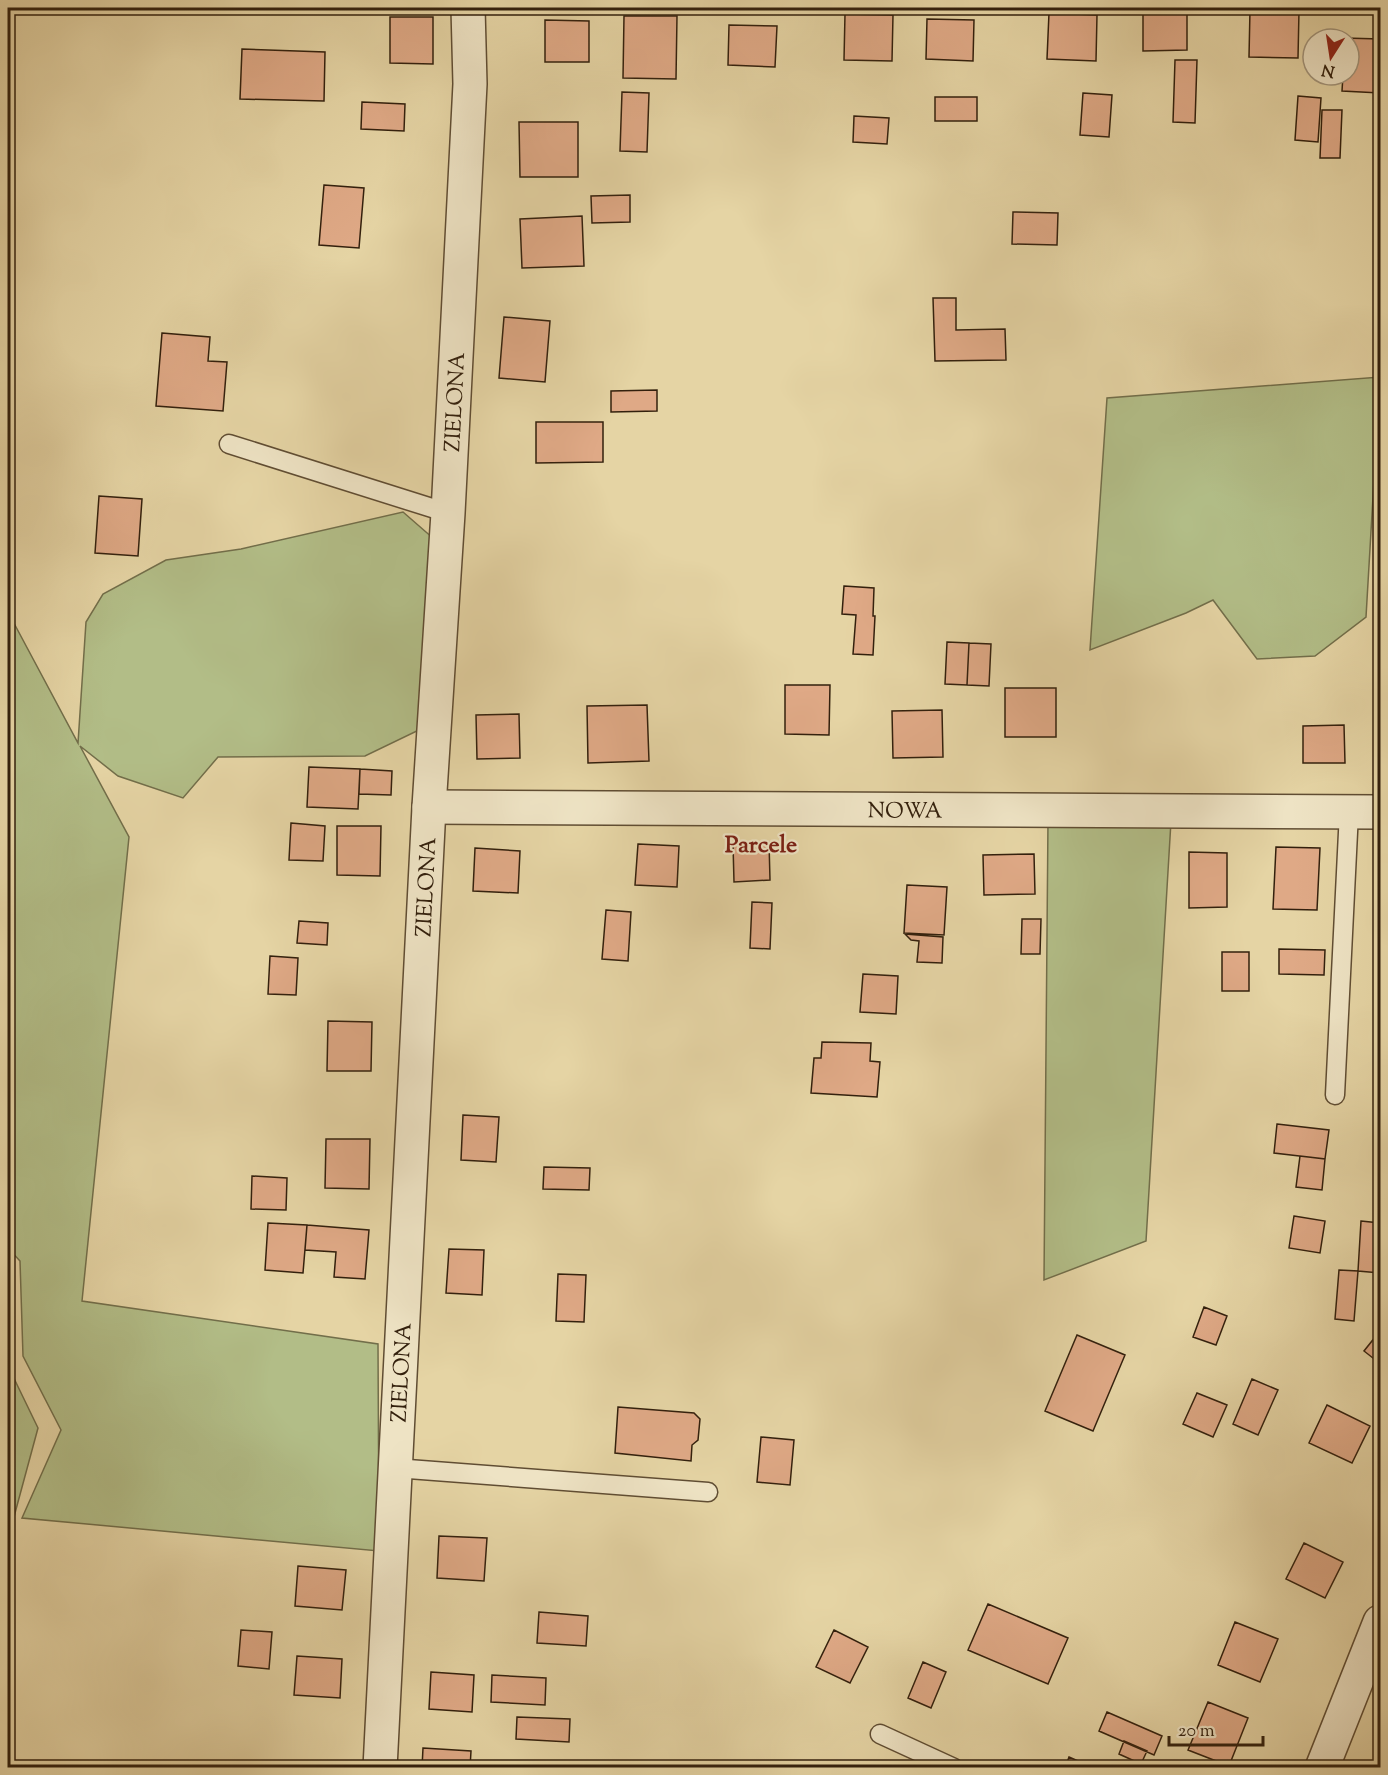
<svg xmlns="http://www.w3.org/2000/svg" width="1388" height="1775" font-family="'Sorts Mill Goudy',serif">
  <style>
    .green { fill: #b2bd87; stroke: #726e4a; stroke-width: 1.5 }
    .building { fill: #dfa986; stroke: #33200d; stroke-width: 1.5 }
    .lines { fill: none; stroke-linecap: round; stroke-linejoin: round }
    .service-casing { stroke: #604d33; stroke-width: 21 }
    .minor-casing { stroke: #604d33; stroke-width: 36 }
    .service { stroke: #eee3c4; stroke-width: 18 }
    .minor { stroke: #eee3c4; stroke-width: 33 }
    .labels { text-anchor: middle; stroke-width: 4.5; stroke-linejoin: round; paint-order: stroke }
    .street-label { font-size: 22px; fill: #33200d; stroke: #eee3c4 }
    .neighbourhood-label { font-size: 24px; font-weight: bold; fill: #7a1f14; stroke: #eee3c4 }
  </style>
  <rect width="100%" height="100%" fill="#e5d4a4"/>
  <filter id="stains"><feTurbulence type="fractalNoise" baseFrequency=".00333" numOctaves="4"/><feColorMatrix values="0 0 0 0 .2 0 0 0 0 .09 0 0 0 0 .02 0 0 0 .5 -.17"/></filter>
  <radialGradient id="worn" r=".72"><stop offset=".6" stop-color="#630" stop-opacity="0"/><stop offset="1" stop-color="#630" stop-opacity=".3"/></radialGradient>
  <path class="green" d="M1380,377l-14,240 -51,39 -58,3 -44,-59 -27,13 -96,37 17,-252z
    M403,512l31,27 -13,190 -56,27 -147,1 -35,41 -65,-22 -38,-30 49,91 -47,464 296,43 1,207 -357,-33 39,-88 -38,-74 -3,-95 -12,-13v-636l70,131 8,-121 17,-28 63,-34 75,-11z
    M1048,820l123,1 -25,420 -102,39z
    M8,1366l30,62 -30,111z"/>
  <path class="building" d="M1250,10l49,1 -1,47 -49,-1z
    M1187,11v39l-44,1v-39z
    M1049,13l48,2 -1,46 -49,-2z
    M845,14l48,1 -1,46 -48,-1z
    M624,16h53l-1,63 -53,-1z
    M390,17h43v47l-43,-1z
    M927,19l47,1 -1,41 -47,-2z
    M545,20l44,1v41h-44z
    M729,25l48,1 -2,41 -47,-2z
    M1344,38l36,1v54l-38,-2 1,-16h6v-36h-5z
    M242,49l83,3 -1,49 -84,-2z
    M1175,60h22l-2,63 -22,-1z
    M622,92l27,1 -2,59 -27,-1z
    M1083,93l29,2 -3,42 -29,-2z
    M1298,96l23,2 -3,44 -23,-2z
    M935,97h42v24h-42z
    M362,102l43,2 -1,27 -43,-2z
    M1322,110h20l-2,48h-20z
    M854,116l35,2 -2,26 -34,-2z
    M519,122h59v55h-58z
    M324,185l40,3 -5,60 -40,-3z
    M630,195v27l-38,1 -1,-27z
    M1013,212l45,1 -1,32 -45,-1z
    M582,216l2,50 -62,2 -2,-49z
    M933,298h23v32l49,-1 1,31 -71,1z
    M504,317l46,4 -5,61 -46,-4z
    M162,333l48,4 -2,24 19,1 -4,49 -67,-5z
    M657,390v21l-46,1v-21z
    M536,422h67v40l-67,1z
    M99,496l43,3 -4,57 -43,-3z
    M844,586l30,2 -1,28h2l-2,39 -20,-1 3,-39 -14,-1z
    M947,642l22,1 -2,42 -22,-1z
    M969,643l22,1 -2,42 -22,-1z
    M785,685h45l-1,50 -44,-1z
    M1005,688h51v49h-51z
    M647,705l2,56 -61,2 -1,-57z
    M942,710l1,47 -50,1 -1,-47z
    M519,714l1,44 -43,1 -1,-44z
    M1344,725l1,38h-42v-37z
    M309,767l51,2 -2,40 -51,-2z
    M360,769l32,2 -1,24 -32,-1z
    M291,823l34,3 -2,35 -34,-1z
    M337,826h44l-1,50 -43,-1z
    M769,842l1,38 -36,2 -1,-38z
    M638,844l41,2 -2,41 -42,-2z
    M1276,847l44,1 -3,62 -44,-1z
    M475,848l45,3 -2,42 -45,-2z
    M1189,852l38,1v54l-38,1z
    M1034,854l1,40 -51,1 -1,-40z
    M907,885l40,2 -3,48 -40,-2z
    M752,902l20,1 -2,46 -20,-1z
    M606,910l25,2 -3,49 -26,-2z
    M1022,919h19l-1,35h-19z
    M299,921l29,2 -1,22 -30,-2z
    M905,934l38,3 -1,26 -25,-1 2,-21 -8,-1z
    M1279,949l46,1 -1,25 -45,-1z
    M1222,952h27v39h-27z
    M270,956l28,2 -2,37 -28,-1z
    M863,974l35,2 -2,38 -36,-2z
    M328,1021l44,1 -1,49h-44z
    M822,1042l49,1 -1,18 10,1 -3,35 -66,-4 3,-35h7z
    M463,1115l36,2 -3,45 -35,-2z
    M1277,1124l52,6 -4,29 -51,-6z
    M326,1139h44l-1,50 -44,-1z
    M1300,1156l25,3 -3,31 -26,-3z
    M544,1167l46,1 -1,22 -46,-1z
    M252,1176l35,2 -1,32 -35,-1z
    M1294,1216l31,5 -5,32 -31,-5z
    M1361,1221l19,2v50l-22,-2z
    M268,1223l39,2 -4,48 -38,-3z
    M307,1225l62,5 -4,49 -31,-2 2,-25 -31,-2z
    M449,1249l35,1 -2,45 -36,-2z
    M1339,1270l19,1 -4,50 -19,-2z
    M558,1274l28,1 -2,47 -28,-1z
    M1204,1307l23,9 -11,29 -23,-8z
    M1380,1331v28l-2,3 -14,-11z
    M1077,1335l48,20 -32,76 -48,-20z
    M1252,1379l26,11 -20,45 -25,-11z
    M1197,1393l30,12 -14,32 -30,-13z
    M1327,1405l43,21 -18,37 -43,-20z
    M618,1407l76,6 6,6 -2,21 -6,5 -1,16 -76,-8z
    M761,1437l33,3 -4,45 -33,-3z
    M439,1536l48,2 -3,43 -47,-3z
    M1304,1543l39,19 -18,36 -39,-19z
    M298,1566l48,4 -4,40 -47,-4z
    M988,1604l80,34 -20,46 -80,-34z
    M539,1612l49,4 -2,30 -49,-3z
    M1235,1622l43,17 -18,43 -42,-17z
    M241,1630l31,2 -3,37 -31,-3z
    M834,1630l34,17 -18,36 -34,-16z
    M297,1656l45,3 -2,39 -46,-3z
    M923,1662l23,10 -15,36 -23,-10z
    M431,1672l43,3 -2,37 -43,-3z
    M492,1675l54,3 -1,27 -54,-3z
    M1208,1702l40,16 -19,48 -41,-16z
    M1107,1712l55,24 -8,19 -55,-24z
    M517,1717l53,2 -1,23 -53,-3z
    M1124,1741l23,10 -6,13 -22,-10z
    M423,1748l48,3 -1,17h-48z
    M1069,1757l25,11h-29z"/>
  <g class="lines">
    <g class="service-casing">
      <path id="service" d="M229,444l219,69
        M1335,1095l14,-283
        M395,1468l313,24
        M880,1734l74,34"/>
    </g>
    <g class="minor-casing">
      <g id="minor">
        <path id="s1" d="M429,807l951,5"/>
        <path id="s2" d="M380,1768l49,-961 19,-294 22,-429 -2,-76"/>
        <path d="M1322,1768l58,-146"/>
      </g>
    </g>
    <use href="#service" class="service"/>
    <use href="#minor" class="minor"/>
  </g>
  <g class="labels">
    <g class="street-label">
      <text dy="8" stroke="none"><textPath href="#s2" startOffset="1368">ZIELONA</textPath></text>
      <text dy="8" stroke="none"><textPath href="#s1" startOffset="476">NOWA</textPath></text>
      <text dy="8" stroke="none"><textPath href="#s2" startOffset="882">ZIELONA</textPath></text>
      <text dy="8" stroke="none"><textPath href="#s2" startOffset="396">ZIELONA</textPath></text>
    </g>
    <g class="neighbourhood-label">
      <text x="761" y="852">Parcele</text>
    </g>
  </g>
  <rect width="1388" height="1775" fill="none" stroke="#e5d4a4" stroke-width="30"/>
  <rect x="9" y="9" width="1370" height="1757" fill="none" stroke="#33200d" stroke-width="3"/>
  <rect x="15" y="15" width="1358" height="1745" fill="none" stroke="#33200d" stroke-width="1.5"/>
  <g transform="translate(1331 57) rotate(192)"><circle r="28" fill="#eee3c4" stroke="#a3957b" stroke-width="1.5"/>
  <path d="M0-4.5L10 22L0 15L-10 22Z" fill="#8f2418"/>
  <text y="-9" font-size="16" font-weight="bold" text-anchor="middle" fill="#33200d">N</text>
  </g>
  <path d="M1169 1736v9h94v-9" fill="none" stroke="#33200d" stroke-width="3"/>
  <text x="1178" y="1736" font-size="18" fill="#33200d" stroke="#eee3c4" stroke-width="4.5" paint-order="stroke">20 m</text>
  <rect width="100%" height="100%" filter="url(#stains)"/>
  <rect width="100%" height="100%" fill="url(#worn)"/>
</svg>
